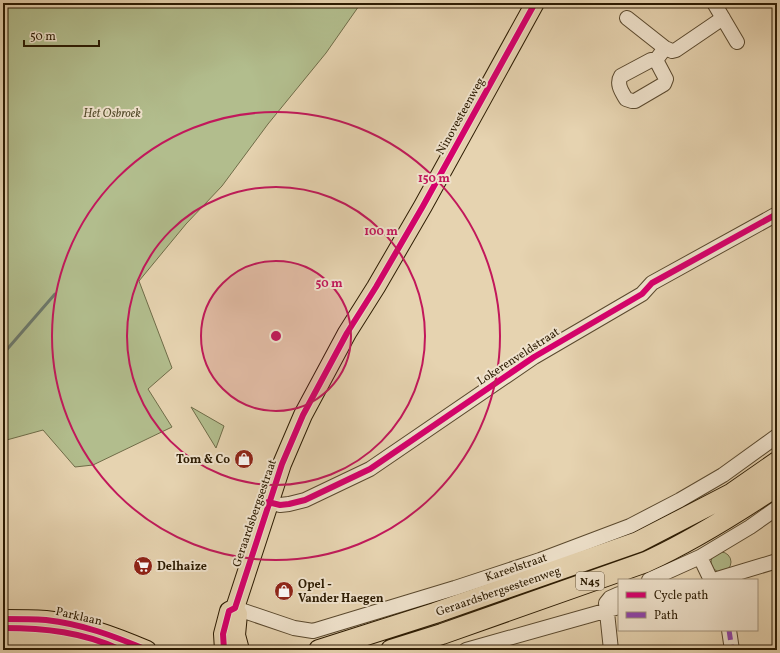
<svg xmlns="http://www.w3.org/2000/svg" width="780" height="653" font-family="Vollkorn,serif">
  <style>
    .green { fill: #b2bd8d; stroke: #6f6c48 }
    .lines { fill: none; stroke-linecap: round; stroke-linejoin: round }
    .stream { stroke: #6c796c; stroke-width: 3 }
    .minor-casing { stroke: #5a492e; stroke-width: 16 }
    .major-casing { stroke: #2c1b02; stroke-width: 20 }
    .highway-casing { stroke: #2c1b02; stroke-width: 22 }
    .minor { stroke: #efe2cc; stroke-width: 14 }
    .major { stroke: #e6d3b0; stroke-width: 18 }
    .highway { stroke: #e6d3b0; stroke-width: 20 }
    .quiet { stroke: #8e44ad; stroke-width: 5; stroke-dasharray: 10 5; stroke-linecap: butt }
    .cycleway-casing { stroke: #efe2cc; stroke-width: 8 }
    .cycleway { stroke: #d6006c; stroke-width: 6 }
    .ring { fill: none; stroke: #c2185b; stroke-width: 2 }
    .labels { text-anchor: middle; stroke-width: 4; stroke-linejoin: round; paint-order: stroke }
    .shield { fill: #efe2cc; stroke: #66573f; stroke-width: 1 }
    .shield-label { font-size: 11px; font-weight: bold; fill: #2c1b02 }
    .park-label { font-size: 12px; font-style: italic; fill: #544c2c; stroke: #efe2cc }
    .street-label { font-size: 12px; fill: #2c1b02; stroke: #efe2cc }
    .poi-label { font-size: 12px; font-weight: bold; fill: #2c1b02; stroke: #efe2cc; text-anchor: start }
    .centre { fill: #c2185b; stroke: #efe2cc; stroke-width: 2 }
    .ring-label { font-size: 12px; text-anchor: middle; font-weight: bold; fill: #c2185b; stroke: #efe2cc; stroke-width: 4; stroke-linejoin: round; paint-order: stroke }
  </style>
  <rect width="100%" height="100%" fill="#e6d3b0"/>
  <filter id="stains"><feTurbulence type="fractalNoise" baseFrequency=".005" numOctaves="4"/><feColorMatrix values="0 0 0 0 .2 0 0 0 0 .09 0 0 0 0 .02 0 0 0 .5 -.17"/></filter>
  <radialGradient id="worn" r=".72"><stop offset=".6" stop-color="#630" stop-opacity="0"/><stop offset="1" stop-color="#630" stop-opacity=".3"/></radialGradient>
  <path class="green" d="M3,3h358l-35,50 -58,71 -46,62 -36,38 -47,57 33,87 -24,21 24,38 -79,38 -18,2 -32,-37 -40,11z
    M191,407l33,19 -8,22z
    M711 562a10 10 0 1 1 20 0a10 10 0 1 1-20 0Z"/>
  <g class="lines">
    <path class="stream" d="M3,354l52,-60"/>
    <g class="minor-casing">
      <path id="minor" d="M714,3l23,39
        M627,18l38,30 7,3 4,-1 47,-32
        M656,60l10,19 -2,5 -29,17h-3l-6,-2c-4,-7 -10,-15 -5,-23l30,-16h5l9,-12
        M268,502l12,3 9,-1 16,-4 65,-31 164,-112 108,-63 10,-11 125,-69
        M700,557l11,23
        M649,580l51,-23 50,-30 27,-19
        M714,580l63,-19
        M235,608l59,20 19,3 142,-43 85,-28 90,-34 50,-26 43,-25 54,-39
        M729,630l3,20
        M466,650l153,-43
        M611,650l-5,-47 4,-5 9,-4"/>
    </g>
    <g class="major-casing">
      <path id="major" d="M237,612l1,2 -2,21 4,15
        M3,619c14,0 29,0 43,1 36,4 68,16 101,30
        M224,650l-1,-16 6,-23 6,-3 47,-144 21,-49 44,-82 29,-46 47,-81 112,-203"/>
    </g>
    <g class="highway-casing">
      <path id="highway" d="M319,650l116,-37 203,-71 93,-48 46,-32
        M391,650l51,-16 204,-72c46,-21 89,-48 131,-76"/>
    </g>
    <use href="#minor" class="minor"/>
    <use href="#major" class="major"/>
    <use href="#highway" class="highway"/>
    <path class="quiet" d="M719,579v1
      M729,630l3,20"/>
    <g class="cycleway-casing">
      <path id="cycleway" d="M268,502l12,3 9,-1 16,-4 65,-31 164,-112 108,-63 10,-11 125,-69
        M3,619c14,0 29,0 43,1 36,4 68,16 101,30
        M3,628c41,0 81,4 118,22
        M224,650l-1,-16 6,-23 6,-3 47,-144 21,-49 44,-82 29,-46 47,-81 112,-203"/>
    </g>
    <use href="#cycleway" class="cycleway"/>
  </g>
  <circle cx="276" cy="336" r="75" fill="#c2185b" fill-opacity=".12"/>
  <g class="ring">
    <circle cx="276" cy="336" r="75"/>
    <circle cx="276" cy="336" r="149"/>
    <circle cx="276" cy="336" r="224"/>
  </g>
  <defs>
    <g id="shop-disc" transform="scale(1)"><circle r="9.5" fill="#8f2418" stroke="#efe2cc"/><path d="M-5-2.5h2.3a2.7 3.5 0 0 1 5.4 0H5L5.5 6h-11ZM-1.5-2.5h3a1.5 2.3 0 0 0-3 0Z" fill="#fff"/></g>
    <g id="supermarket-disc" transform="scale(1)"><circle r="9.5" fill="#8f2418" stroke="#efe2cc"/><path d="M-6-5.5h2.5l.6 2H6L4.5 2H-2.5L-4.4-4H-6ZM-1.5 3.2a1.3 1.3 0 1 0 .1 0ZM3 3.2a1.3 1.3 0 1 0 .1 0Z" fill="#fff"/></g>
  </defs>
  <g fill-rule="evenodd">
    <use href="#shop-disc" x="244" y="459"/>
    <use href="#supermarket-disc" x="143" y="566"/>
    <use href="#shop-disc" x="284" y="591"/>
  </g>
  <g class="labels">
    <rect class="shield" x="576" y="572" width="28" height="18" rx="3"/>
    <g class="shield-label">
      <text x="590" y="585">N45</text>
    </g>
    <g class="park-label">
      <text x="112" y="117">Het Osbroek</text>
    </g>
    <g class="street-label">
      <text transform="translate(460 116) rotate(-61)" y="4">Ninovesteenweg</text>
      <text transform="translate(518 356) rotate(-33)" y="4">Lokerenveldstraat</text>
      <text transform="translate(254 513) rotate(-71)" y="4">Geraardsbergsestraat</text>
      <text transform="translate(516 567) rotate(-19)" y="4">Kareelstraat</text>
      <text transform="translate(498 591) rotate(-19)" y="4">Geraardsbergsesteenweg</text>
      <text transform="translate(79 616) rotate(13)" y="4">Parklaan</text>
    </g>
    <g class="poi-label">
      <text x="230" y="463" text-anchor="end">Tom &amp; Co</text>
      <text x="157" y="570">Delhaize</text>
      <text x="298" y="588">Opel -<tspan x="298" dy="14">Vander Haegen</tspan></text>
    </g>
  </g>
  <circle cx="276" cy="336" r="6" class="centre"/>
  <g class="ring-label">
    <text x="434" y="182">150 m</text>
    <text x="381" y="235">100 m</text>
    <text x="329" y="287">50 m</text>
  </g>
  <rect width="780" height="653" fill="none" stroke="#e6d3b0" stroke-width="16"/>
  <rect x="4" y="4" width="772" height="645" fill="none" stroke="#2c1b02" stroke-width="2"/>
  <rect x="8" y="8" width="764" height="637" fill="none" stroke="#2c1b02"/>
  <rect x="618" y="579" width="140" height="52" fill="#efe2cc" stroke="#a1927b"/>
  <rect x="626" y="592" width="20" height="6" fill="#d6006c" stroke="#a1927b"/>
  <text x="654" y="599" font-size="12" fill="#2c1b02">Cycle path</text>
  <rect x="626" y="612" width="20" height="6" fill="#8e44ad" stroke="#a1927b"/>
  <text x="654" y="619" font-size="12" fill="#2c1b02">Path</text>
  <path d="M24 40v6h75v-6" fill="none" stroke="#2c1b02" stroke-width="2"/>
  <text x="30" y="40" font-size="12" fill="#2c1b02" stroke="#efe2cc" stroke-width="3" paint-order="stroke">50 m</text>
  <rect width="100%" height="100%" filter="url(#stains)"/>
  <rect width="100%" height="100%" fill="url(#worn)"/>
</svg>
